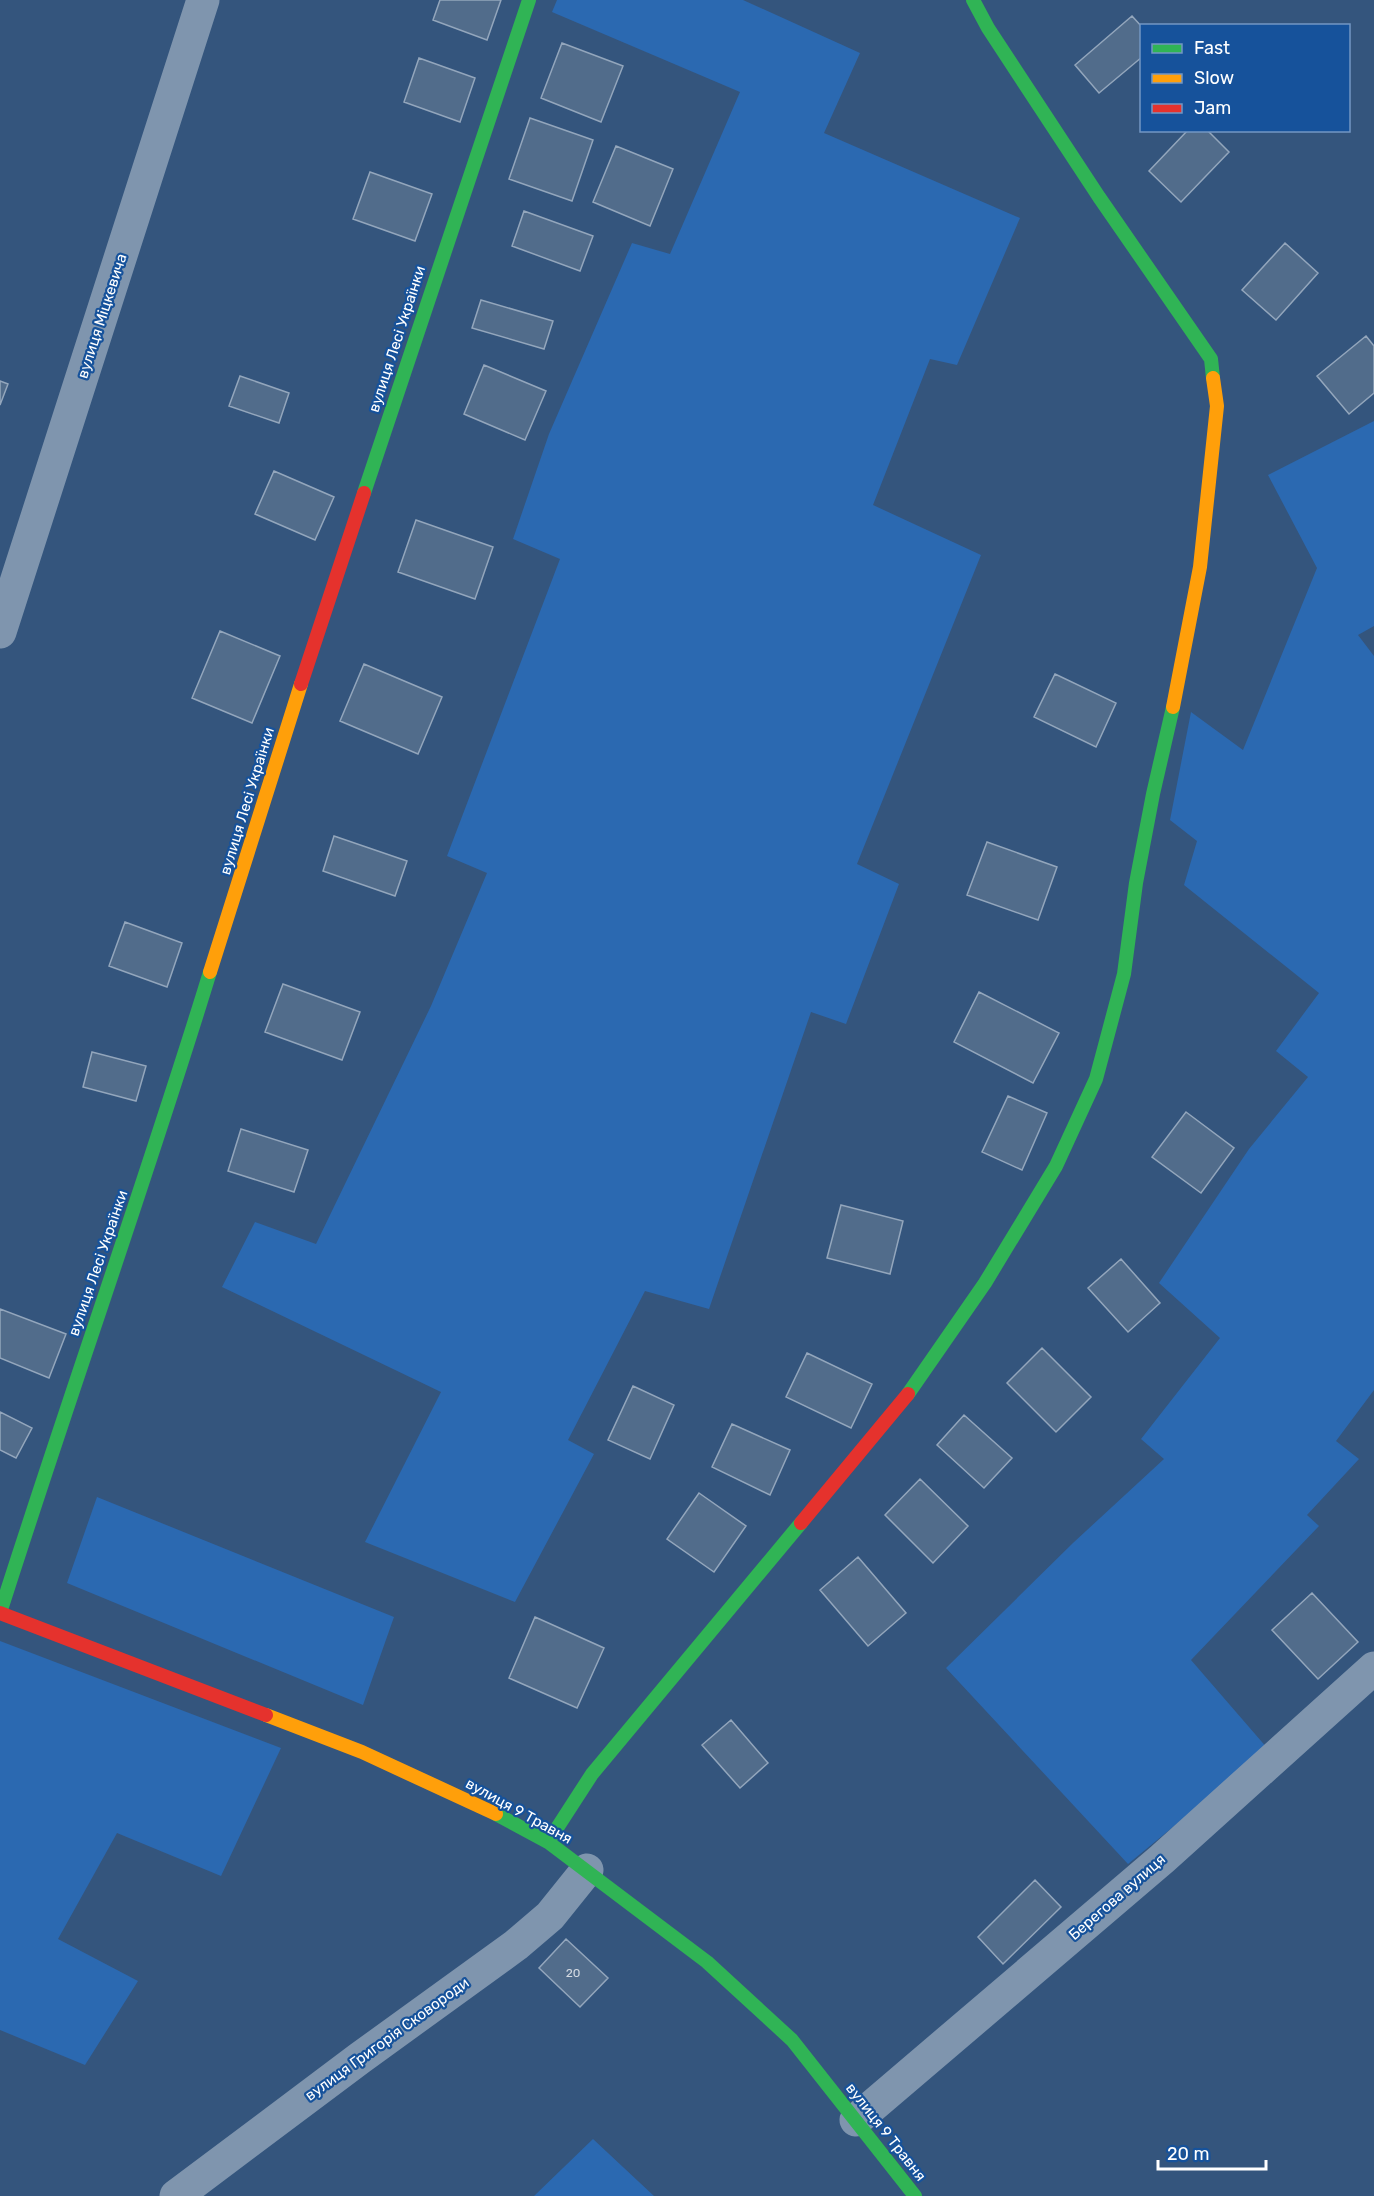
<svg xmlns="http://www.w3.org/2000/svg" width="1374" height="2196" font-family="Rubik,sans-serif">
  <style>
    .green { fill: #2b69b1 }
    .building { fill: #516c8b; stroke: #93a6bc; stroke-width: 1.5 }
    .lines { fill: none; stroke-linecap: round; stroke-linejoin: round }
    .street { stroke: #7f95ae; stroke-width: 33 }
    .fast { stroke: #30b455; stroke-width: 14 }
    .slow { stroke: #ff9f0a; stroke-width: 14 }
    .jam { stroke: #e5322d; stroke-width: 14 }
    .labels { text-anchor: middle; stroke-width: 4.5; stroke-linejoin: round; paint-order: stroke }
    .number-label { font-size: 12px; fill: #d4dae2 }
    .street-label { font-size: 15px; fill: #fff; stroke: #16529b }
  </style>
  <rect width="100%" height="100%" fill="#34557d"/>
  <path class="green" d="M557,0h186l117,53 -36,80 196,85 -63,147 -27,-6 -57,146 108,50 -124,309 42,20 -53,140 -35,-12 -102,297 -64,-18 -77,149 26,14 -79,148 -150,-60 76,-150 -219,-105 33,-65 61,22 115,-238 56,-133 -40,-17 113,-297 -47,-20 36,-105 83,-191 38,11 70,-162 -188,-80z
    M1374,421v205l-16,9 16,21v734l-38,51 23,18 -52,56 12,11 -128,134 77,89 -140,115 -182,-196 127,-125 91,-84 -23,-20 79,-101 -61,-55 90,-134 59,-72 -32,-26 43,-58 -135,-108 13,-44 -27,-21 21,-108 52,38 74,-182 -49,-93z
    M97,1497l297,120 -31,88 -296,-122z
    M0,1641l281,107 -60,128 -104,-43 -59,106 80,42 -53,84 -85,-35z
    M593,2139l61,57h-120z"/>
  <path class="building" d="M440,0h61l-14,40 -54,-20z
    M1132,16l10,11v30l-43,36 -24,-28z
    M562,43l61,23 -22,56 -60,-24z
    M419,58l56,20 -15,44 -56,-20z
    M530,118l63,22 -21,61 -63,-22z
    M1188,130h19l22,22 -48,50 -32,-31z
    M616,146l57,23 -23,57 -57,-24z
    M370,172l62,22 -17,47 -62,-22z
    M524,211l69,25 -13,35 -68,-25z
    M1285,243l33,30 -42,47 -34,-30z
    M481,300l72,21 -9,28 -72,-21z
    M1366,336l8,10v47l-25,21 -32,-38z
    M484,365l62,26 -21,49 -61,-26z
    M240,376l49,17 -10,30 -50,-17z
    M0,381l8,3 -8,21z
    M274,471l60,26 -19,43 -60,-26z
    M416,520l77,27 -18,52 -77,-27z
    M220,631l60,25 -28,67 -60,-25z
    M364,664l78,33 -24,57 -78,-33z
    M1055,674l61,29 -20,44 -62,-30z
    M334,836l73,25 -12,35 -72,-25z
    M987,842l70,25 -19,53 -71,-25z
    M125,922l57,21 -15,44 -58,-21z
    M283,984l77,28 -18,48 -77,-28z
    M979,992l80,41 -26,50 -79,-41z
    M92,1052l54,14 -10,35 -53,-14z
    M1008,1096l39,17 -25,57 -40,-18z
    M1186,1112l48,36 -33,45 -49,-36z
    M241,1129l67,21 -14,42 -66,-21z
    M841,1205l62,16 -13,53 -63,-16z
    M1121,1259l39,44 -32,29 -40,-44z
    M0,1309l66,25 -17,44 -49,-20z
    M1042,1348l49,49 -35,35 -49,-49z
    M807,1353l65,31 -21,44 -65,-31z
    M633,1386l41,19 -24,54 -42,-19z
    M0,1412l32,16 -16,30 -16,-8z
    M964,1415l48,43 -28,30 -47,-43z
    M732,1424l58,26 -20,45 -58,-28z
    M920,1479l48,47 -35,37 -48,-48z
    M699,1493l47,33 -32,46 -47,-33z
    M858,1557l48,56 -38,33 -48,-56z
    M1312,1593l46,49 -40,37 -46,-49z
    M535,1617l69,31 -27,60 -68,-30z
    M731,1720l37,43 -28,25 -38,-43z
    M1035,1880l26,27 -58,57 -25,-27z
    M566,1939l42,39 -28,29 -41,-39z"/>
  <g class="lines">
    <path class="street" d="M0,632l203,-632
      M856,2120l306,-261 212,-191
      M176,2196l184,-138 156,-113 34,-29 37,-46"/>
    <path class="fast" d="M973,0l15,28 111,169 112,162 2,19
      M364,493l165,-493
      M908,1394l77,-111 71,-117 40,-87 28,-105 12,-91 17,-89 20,-87
      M0,1613c68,-214 144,-426 210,-641
      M496,1814l52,28 159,120 85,78 123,156
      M548,1842l44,-68 209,-251"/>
    <path class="slow" d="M1173,707l27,-140 17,-161 -4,-28
      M210,972l91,-288
      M266,1715l96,37 134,62"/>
    <path class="jam" d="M301,684l63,-191
      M801,1523l107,-129
      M0,1613l266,102"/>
  </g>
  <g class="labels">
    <g class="number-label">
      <text x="573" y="1977">20</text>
    </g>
    <g class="street-label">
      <text transform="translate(102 316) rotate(-72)" y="5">вулиця Міцкевича</text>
      <text transform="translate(397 339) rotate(-72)" y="5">вулиця Лесі Українки</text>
      <text transform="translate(247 801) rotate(-73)" y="5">вулиця Лесі Українки</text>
      <text transform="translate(98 1263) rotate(-71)" y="5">вулиця Лесі Українки</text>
      <text transform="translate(519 1811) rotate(29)" y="5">вулиця 9 Травня</text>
      <text transform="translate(1117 1897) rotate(-41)" y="5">Берегова вулиця</text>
      <text transform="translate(387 2039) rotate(-36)" y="5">вулиця Григорія Сковороди</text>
      <text transform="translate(886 2132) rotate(52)" y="5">вулиця 9 Травня</text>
    </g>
  </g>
  <rect x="1140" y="24" width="210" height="108" fill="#16529b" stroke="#7397c3" stroke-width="1.5"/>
  <rect x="1152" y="44" width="30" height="9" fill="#30b455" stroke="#7397c3" stroke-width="1.5"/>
  <text x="1194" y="54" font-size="18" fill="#ffffff">Fast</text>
  <rect x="1152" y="74" width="30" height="9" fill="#ff9f0a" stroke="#7397c3" stroke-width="1.5"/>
  <text x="1194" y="84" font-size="18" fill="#ffffff">Slow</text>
  <rect x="1152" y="104" width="30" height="9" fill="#e5322d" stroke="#7397c3" stroke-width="1.5"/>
  <text x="1194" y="114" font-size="18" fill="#ffffff">Jam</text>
  <path d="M1158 2160v9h108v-9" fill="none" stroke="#ffffff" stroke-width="3"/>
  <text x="1167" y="2160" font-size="18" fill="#ffffff" stroke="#16529b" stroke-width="4.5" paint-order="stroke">20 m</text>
</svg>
